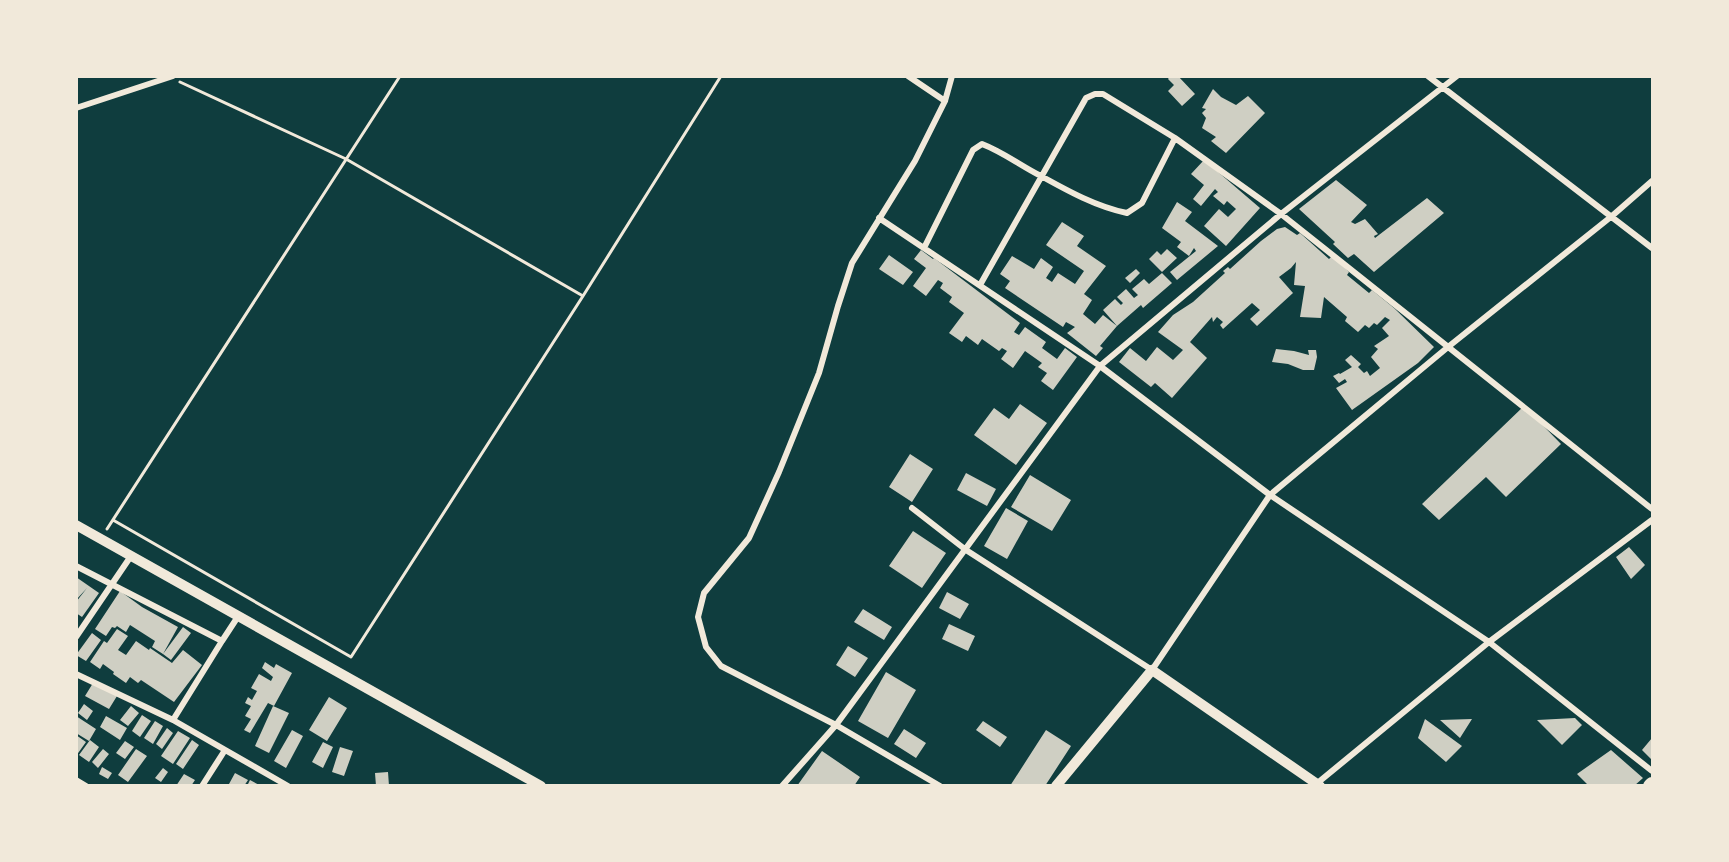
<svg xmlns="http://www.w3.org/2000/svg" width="1729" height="862" font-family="Overpass,sans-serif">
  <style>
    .building { fill: #cfcfc3 }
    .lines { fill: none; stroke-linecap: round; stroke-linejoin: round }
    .path { stroke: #f1e9da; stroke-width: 3 }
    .minor { stroke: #f1e9da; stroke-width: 6 }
    .tertiary { stroke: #f1e9da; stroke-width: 10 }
    .primary { stroke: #f1e9da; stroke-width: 14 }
  </style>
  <rect width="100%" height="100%" fill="#0f3d3e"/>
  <path class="building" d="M1170,76h8l17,18 -13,12 -14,-15 6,-6 -6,-6z
    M1213,89l8,8 15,8 12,-9 17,17 -39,40 -15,-12 5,-4 -14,-9 4,-10 -4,-5 4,-4 -4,-1z
    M1204,160l56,48 -34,38 -22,-20 15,-17 9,8 8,-8 -9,-8 -3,4 -11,-9 5,-4 -3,-3 -14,17 -8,-7 11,-14 -13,-11z
    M1336,180l31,25 -16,17 4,2 10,-5 13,15 -4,2 1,2 52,-40 17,15 -70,59 -20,-18 -6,4 -15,-14 2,-2 -36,-33z
    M1177,202l15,10 -7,9 33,25 -41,34 -7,-8 26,-21 -2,-3 -5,8 -12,-9 4,-5 -19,-14z
    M1062,222l22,14 -7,10 29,20 -22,28 8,6 -9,14 12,10 8,-9 14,11 -17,20 3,2 -7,8 -29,-23 8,-6 -9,-5 -3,5 -58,-39 5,-7 -10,-7 12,-18 22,13 7,-11 12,9 -7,11 6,4 6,-9 17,11 9,-13 -38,-26z
    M1285,227l12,8 3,-2 29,26 3,-3 17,16 -2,3 22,18 3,-3 22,18 40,39 -16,16 -66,47 -16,-22 11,-6 -2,-3 -6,4 -6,-7 6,-3 1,1 12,-7 -7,-7 6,-5 10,9 -3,3 6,6 3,-2 3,5 10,-8 -9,-11 7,-8 -4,-3 15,-10 -7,-8 8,-8 -5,-3 -8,8 -3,-2 -5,5 -4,-3 -7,7 -13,-11 2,-4 -23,-20 -3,21 -21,-1 5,-31 -11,-1 2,-23 -5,6 -12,9 14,16 -36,33 -7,-7 10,-9 -8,-7 -29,26 -3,-4 3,-3 -6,-5 -4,5 -1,-5 -22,25 17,16 -35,40 -17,-15 -4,4 -32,-25 11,-14 16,13 11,-14 16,13 10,-10 -25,-18 15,-17 20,-13 32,-29 -2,-2 5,-4 2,2 31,-28 16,-12z
    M1167,249l10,9 -15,14 -13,-13 8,-8 4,4z
    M921,250l12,9 1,-1 86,65 -6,9 5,3 6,-8 21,15 -4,6 15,11 8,-11 12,9 -24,33 -12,-9 6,-8 -9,-6 4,-4 -17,-12 -12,17 -12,-9 6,-8 -5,-3 -3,3 -17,-12 -4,6 -12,-9 -4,6 -13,-9 15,-20 -15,-11 3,-5 -12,-9 3,-5 -5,-3 -12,16 -13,-10 13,-18 -12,-9z
    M889,255l24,17 -10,13 -24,-16z
    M1136,269l4,4 -10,10 -5,-5z
    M1162,273l10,10 -29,25 -2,-3 -24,21 -14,-16 12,-11 6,6 2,-2 -6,-6 9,-8 8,9 4,-3 -6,-6 12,-10 5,5z
    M1276,349l18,2 15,4 -1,-5h8l1,7 -3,13h-11l-15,-6 -16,-2z
    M1020,404l27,19 -31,42 -42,-30 20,-27 15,11z
    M1524,406l37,38 -55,53 -20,-20 -47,43 -17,-16z
    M910,454l23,15 -21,33 -23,-15z
    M966,473l30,16 -9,17 -30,-16z
    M1030,475l41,25 -19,31 -41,-24z
    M1006,508l22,13 -21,38 -23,-13z
    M913,531l33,22 -24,35 -33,-22z
    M1629,547l16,18 -14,14 -15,-22z
    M76,577l23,16 -17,24 -6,-4v-11l11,-14 -11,12z
    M120,591l22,16 36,20 -15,27 -11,-7 3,-6 -25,-16 -4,7 -9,-6 -2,2 -3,-1 -6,9 -11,-7z
    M947,592l22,12 -9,15 -21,-11z
    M863,609l29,18 -8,13 -30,-18z
    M949,624l26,12 -7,15 -26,-12z
    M183,627l8,6 -20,27 -8,-6z
    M117,629l11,7 -10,14 8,5 10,-14 13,9 1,-2 22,15 11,-13 19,15 -28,37 -33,-22 -3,3 -8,-6 -4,6 -13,-9 1,-2 -11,-8 -3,5 -10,-7 14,-21 3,2z
    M92,633l9,7 -15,21 -10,-6z
    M848,646l20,12 -13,19 -19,-12z
    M265,662l9,6 2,-4 16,9 -18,33 -6,-3 -18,30 -6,-3 7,-11 -6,-3 6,-10 -6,-3 3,-6 4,3 5,-9 -6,-3 8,-14 12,7 2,-4 -11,-9z
    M886,672l30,18 -28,48 -30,-17z
    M93,683l24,13 -8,13 -24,-13z
    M329,697l18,11 -20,33 -18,-11z
    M84,704l9,7 -6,9 -9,-7z
    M131,706l8,7 -11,13 -8,-6z
    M273,706l16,7 -20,40 -14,-7z
    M142,715l9,6 -11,16 -8,-6z
    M76,716l20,13 -7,12 -13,-8z
    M106,716l21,12 -7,12 -20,-13z
    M1575,718l7,7 -20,20 -25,-25z
    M1425,719l37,27 -16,16 -28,-24z
    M1472,719l-12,19 -20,-18z
    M155,721l8,5 -10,18 -9,-6z
    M983,721l24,16 -7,10 -24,-17z
    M167,728l6,5 -11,16 -6,-5z
    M904,729l22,14 -10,15 -22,-14z
    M292,730l11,6 -17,32 -12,-7z
    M1046,730l25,16 -26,40h-35z
    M178,731l12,7 -17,26 -12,-8z
    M76,735l10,7 -10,14z
    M1652,738v22l-10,-10z
    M90,740l9,7 -10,15 -10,-7z
    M192,740l7,5 -16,24 -7,-5z
    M125,741l9,6 -9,12 -9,-6z
    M323,742l10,5 -10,21 -11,-6z
    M340,747l13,4 -9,25 -12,-4z
    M103,749l6,5 -11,14 -6,-6z
    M136,749l11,7 -19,26 -10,-7z
    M1611,750l32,28 -9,8h-45l-12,-12z
    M822,751l38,26 -6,9h-57z
    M102,767l10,6 -4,6 -9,-5z
    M163,768l5,4 -7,10 -6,-4z
    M388,772l1,14h-13l-1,-13z
    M235,773l13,7 -4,6 -15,-2z
    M184,774l11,6 -4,6h-15z
    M250,780l11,6h-14z"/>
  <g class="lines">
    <path class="path" d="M180,82l166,77 237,137
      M113,520l238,137 232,-361 138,-220
      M107,529l293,-453"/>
    <path class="minor" d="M908,76l37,25
      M1428,76l224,172
      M76,108l97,-32
      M879,218l221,148 170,129 219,147 163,129
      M924,248l49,-98 9,-6c21,8 39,22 59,32 27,15 56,31 86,37l15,-10 33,-65
      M980,285l106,-187 9,-4h8l72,44 106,76 371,295
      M912,508l54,42 186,120 118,-175 178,-148 164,-131 40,-35
      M76,566l146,75 17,-26
      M76,637l55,-81
      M76,674l97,46 115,66
      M173,720l49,-79
      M76,780l10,6
      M1315,785l174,-143 163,-122
      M202,786l23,-36
      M782,786l54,-61 264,-359 181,-152 176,-138
      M940,786l-104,-61 -115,-59 -15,-19 -8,-30 6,-24 45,-55 30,-66 40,-99 19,-67 14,-43 63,-102 30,-60 7,-25"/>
    <path class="tertiary" d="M76,525l465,261
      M1056,786l96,-116 168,116"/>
    <path class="primary" d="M1650,786l2,-2"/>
  </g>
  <rect width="1729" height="862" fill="none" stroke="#f1e9da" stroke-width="156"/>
</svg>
